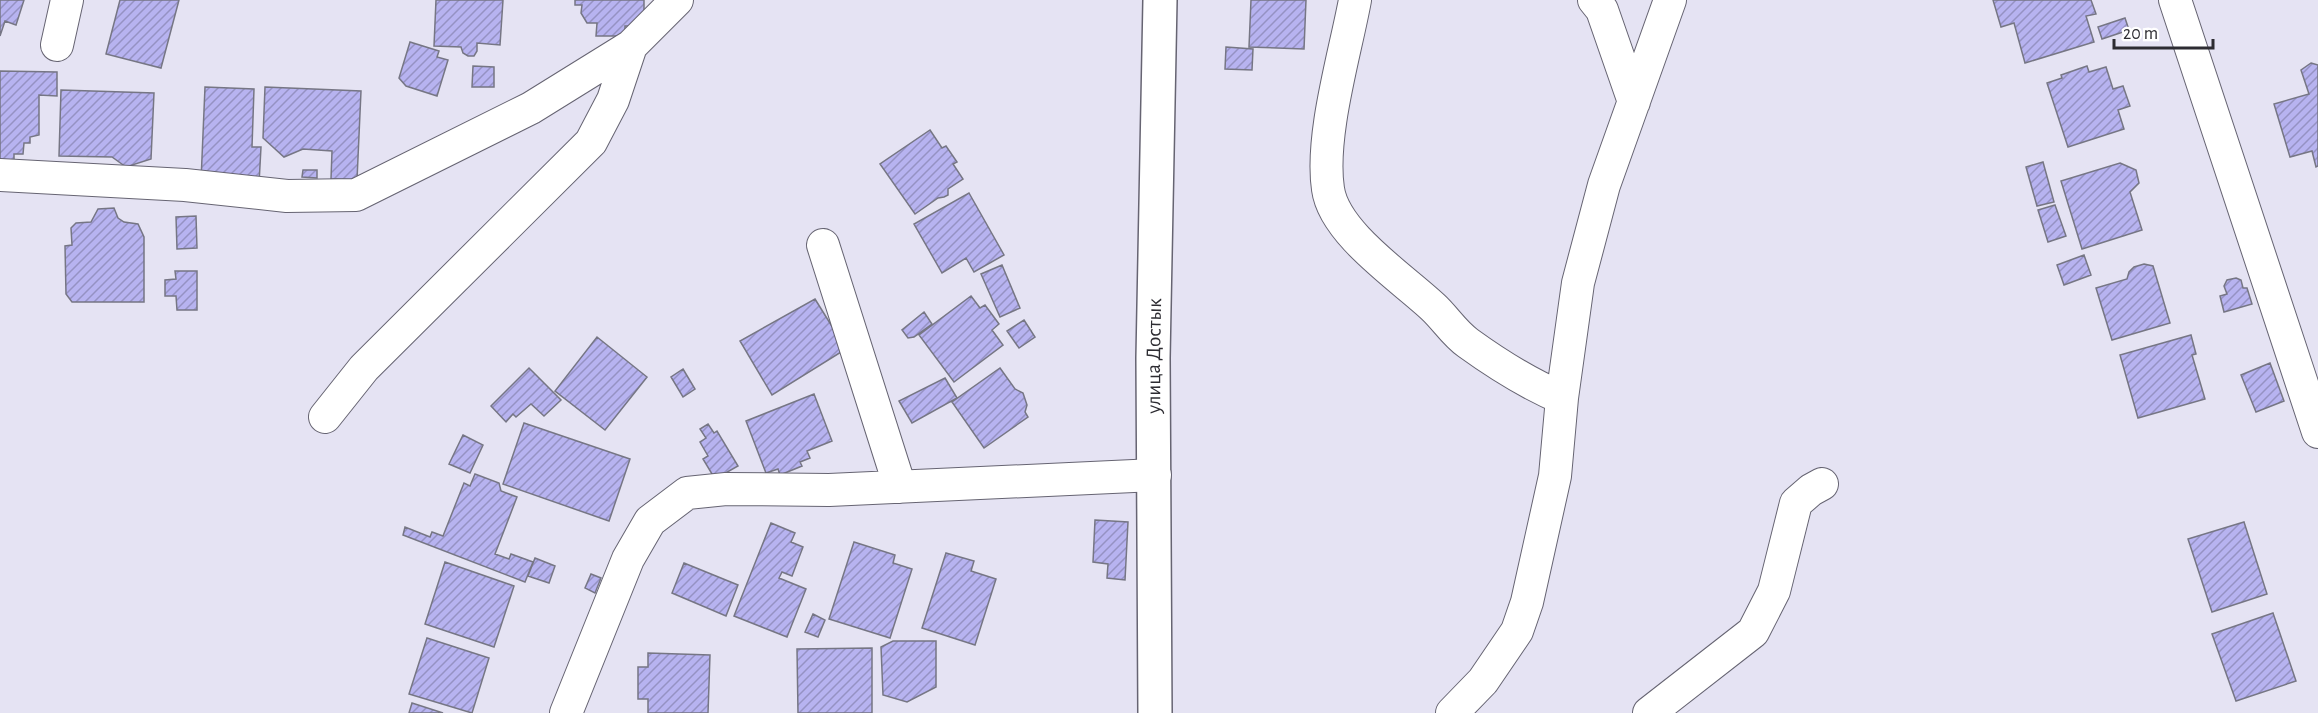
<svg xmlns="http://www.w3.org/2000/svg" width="2318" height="713" font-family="'Alegreya Sans',sans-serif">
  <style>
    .building { fill: url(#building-hatch); stroke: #767684; stroke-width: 1.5 }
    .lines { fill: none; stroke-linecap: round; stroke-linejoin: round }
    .street-casing { stroke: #666472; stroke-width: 34 }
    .secondary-casing { stroke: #666472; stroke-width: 36 }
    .street { stroke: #fff; stroke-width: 32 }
    .secondary { stroke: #fff; stroke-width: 33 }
    .labels { text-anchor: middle; stroke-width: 5; stroke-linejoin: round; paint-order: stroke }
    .street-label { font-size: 21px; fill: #2d2c32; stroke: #fff }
  </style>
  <defs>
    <pattern id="building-hatch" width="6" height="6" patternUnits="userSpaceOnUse" patternTransform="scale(1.5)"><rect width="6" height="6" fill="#b7b3f0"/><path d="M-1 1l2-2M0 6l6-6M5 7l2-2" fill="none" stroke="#9592c3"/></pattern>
  </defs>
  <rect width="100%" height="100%" fill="#e5e3f3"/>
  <path class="building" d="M0,0h24l-8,25 -11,-4 -5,15z
    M120,0h59l-18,68 -55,-14z
    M436,0h67l-3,45 -23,-2v8l-3,5h-6l-5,-3 -2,-6 -27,-1z
    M575,0h69v26h-19v10h-29l1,-13h-10l-6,-10 1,-8h-7z
    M1251,0h55l-2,49 -55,-2z
    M1993,0h98l5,14 -10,2 8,26 -69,21 -11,-40 -13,4z
    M2125,18l4,12 -27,9 -4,-12z
    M410,42l29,9 -2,6 11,3 -11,36 -31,-10 -7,-8z
    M1226,47l27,2 -1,21 -27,-1z
    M2311,63l7,2v101l-2,1 -4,-16 -22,6 -16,-53 35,-10 -8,-24z
    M473,66l21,1v20h-22z
    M2087,66l2,6 17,-5 7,22 10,-3 7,20 -12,4 6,19 -56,18 -21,-64 15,-5 -1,-3z
    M0,71l57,1v24l-18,-1v40l-9,2v6h-6l-1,11h-9v12h-14z
    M205,87l49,2 -2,58h9l-2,37 -58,-3z
    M265,87l96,4 -4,89 -26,-1 1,-28 -29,-2 -19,8 -21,-19z
    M61,90l93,3 -3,66 -25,8 -14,-10 -53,-1z
    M930,130l12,18 4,-2 11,16 -4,2 10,15 -15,10v6l-4,2 -6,1 -23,16 -35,-50z
    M2043,162l11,40 -17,4 -11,-39z
    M2120,163l16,7 3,13 -9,9 12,38 -60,19 -21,-68z
    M303,170h14v8l-15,-1z
    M969,193l35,62 -30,17 -8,-14 -24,15 -28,-49z
    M2055,205l11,31 -18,6 -10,-32z
    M114,208l4,10 6,4 14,2 6,13v65h-72l-6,-8 -1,-48 7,-1 -1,-17 5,-5 15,-1 7,-13z
    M196,216l1,32 -20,1 -1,-32z
    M2084,255l7,20 -27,10 -7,-20z
    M2144,264l9,2 17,57 -58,17 -16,-52 31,-9 2,-7 5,-5z
    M1002,265l18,43 -20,9 -19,-43z
    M175,271h22v39h-20l-1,-14h-11v-16l11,-1z
    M2236,278l5,2 2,8h4l5,16 -28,8 -4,-16 7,-2 -3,-8 3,-6z
    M971,296l9,12 5,-3 14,19 -7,6 11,15 -49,37 -35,-47z
    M815,299l31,50 -74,46 -32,-54z
    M924,312l8,12 -18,13 -6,1 -6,-8z
    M1024,320l11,17 -16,11 -12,-17z
    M2191,335l5,19 -4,1 13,44 -67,19 -18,-63z
    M597,337l50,40 -42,53 -50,-39z
    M2270,363l14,38 -28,11 -15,-37z
    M529,368l32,32 -17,16 -13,-12 -15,13 -3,-3 -7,8 -15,-16z
    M1000,368l15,21 8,4 4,12 -2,7 3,5 -44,31 -32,-46z
    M683,369l12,20 -12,8 -12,-20z
    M945,378l12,20 -45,25 -13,-22z
    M814,394l18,47 -25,10 3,7 -10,4 2,4 -22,9 -2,-6 -12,4 -20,-52z
    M524,423l106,36 -21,62 -106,-37z
    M708,424l6,9 3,-2 21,35 -23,13 -12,-20 5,-3 -8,-14 6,-4 -6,-9z
    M463,435l20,10 -13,28 -21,-9z
    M475,474l24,9 2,8 16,6 -22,57 14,5 2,-5 22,8 -8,20 -122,-47 2,-8 25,10 2,-5 11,4 21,-53 6,3z
    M1095,520l33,2 -3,58 -18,-2 1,-14 -15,-2z
    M2244,522l23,72 -55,18 -24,-73z
    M771,523l24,10 -4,9 12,5 -11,29 -10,-4 -3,6 27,11 -19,48 -53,-21z
    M854,542l41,13 -2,8 19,6 -22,69 -61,-19z
    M946,553l28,8 -3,10 25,8 -21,66 -53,-17z
    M535,558l20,8 -6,17 -21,-7z
    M445,562l69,24 -20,61 -69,-23z
    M684,563l54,22 -12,31 -54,-23z
    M591,574l10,4 -6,15 -10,-5z
    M2273,613l23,68 -60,20 -24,-67z
    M813,614l12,6 -7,17 -13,-5z
    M427,638l62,20 -17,55 -63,-19z
    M893,641h43v46l-29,15 -24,-7 -2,-48z
    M872,648v65h-74l-1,-64z
    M648,653l62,2 -2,58h-60v-14h-10v-32h10z
    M412,703l31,10h-34z"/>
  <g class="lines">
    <g class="street-casing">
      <path id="street" d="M1355,0c-10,54 -35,136 -27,189 6,44 73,88 105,118 12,11 21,26 35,36 29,21 61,41 94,55
        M1594,0l8,10 32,92
        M2175,0l143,432
        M57,45l10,-45
        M0,175l185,10 102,11 69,-1 175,-87 100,-62 46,-46
        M823,245l77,242
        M325,417l39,-49 227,-226 22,-42 18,-54
        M566,713l62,-154 22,-38 37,-28 39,-4 103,1 326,-15
        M1452,713l31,-32 34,-50 10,-29 28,-126 7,-78 16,-115 26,-98 66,-185
        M1649,713l104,-81 21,-41 22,-88 15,-13 11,-6"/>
    </g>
    <g class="secondary-casing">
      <g id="secondary">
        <path id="s1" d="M1155,713l-2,-355 7,-358"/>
      </g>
    </g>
    <use href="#street" class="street"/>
    <use href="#secondary" class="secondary"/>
  </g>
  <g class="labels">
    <g class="street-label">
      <text dy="7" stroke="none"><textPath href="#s1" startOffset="357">улица Достык</textPath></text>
    </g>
  </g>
  <path d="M2114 39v9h99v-9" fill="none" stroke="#2d2c32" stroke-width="3"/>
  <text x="2123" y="39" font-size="18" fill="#2d2c32" stroke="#ffffff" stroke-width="4.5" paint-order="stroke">20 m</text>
</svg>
